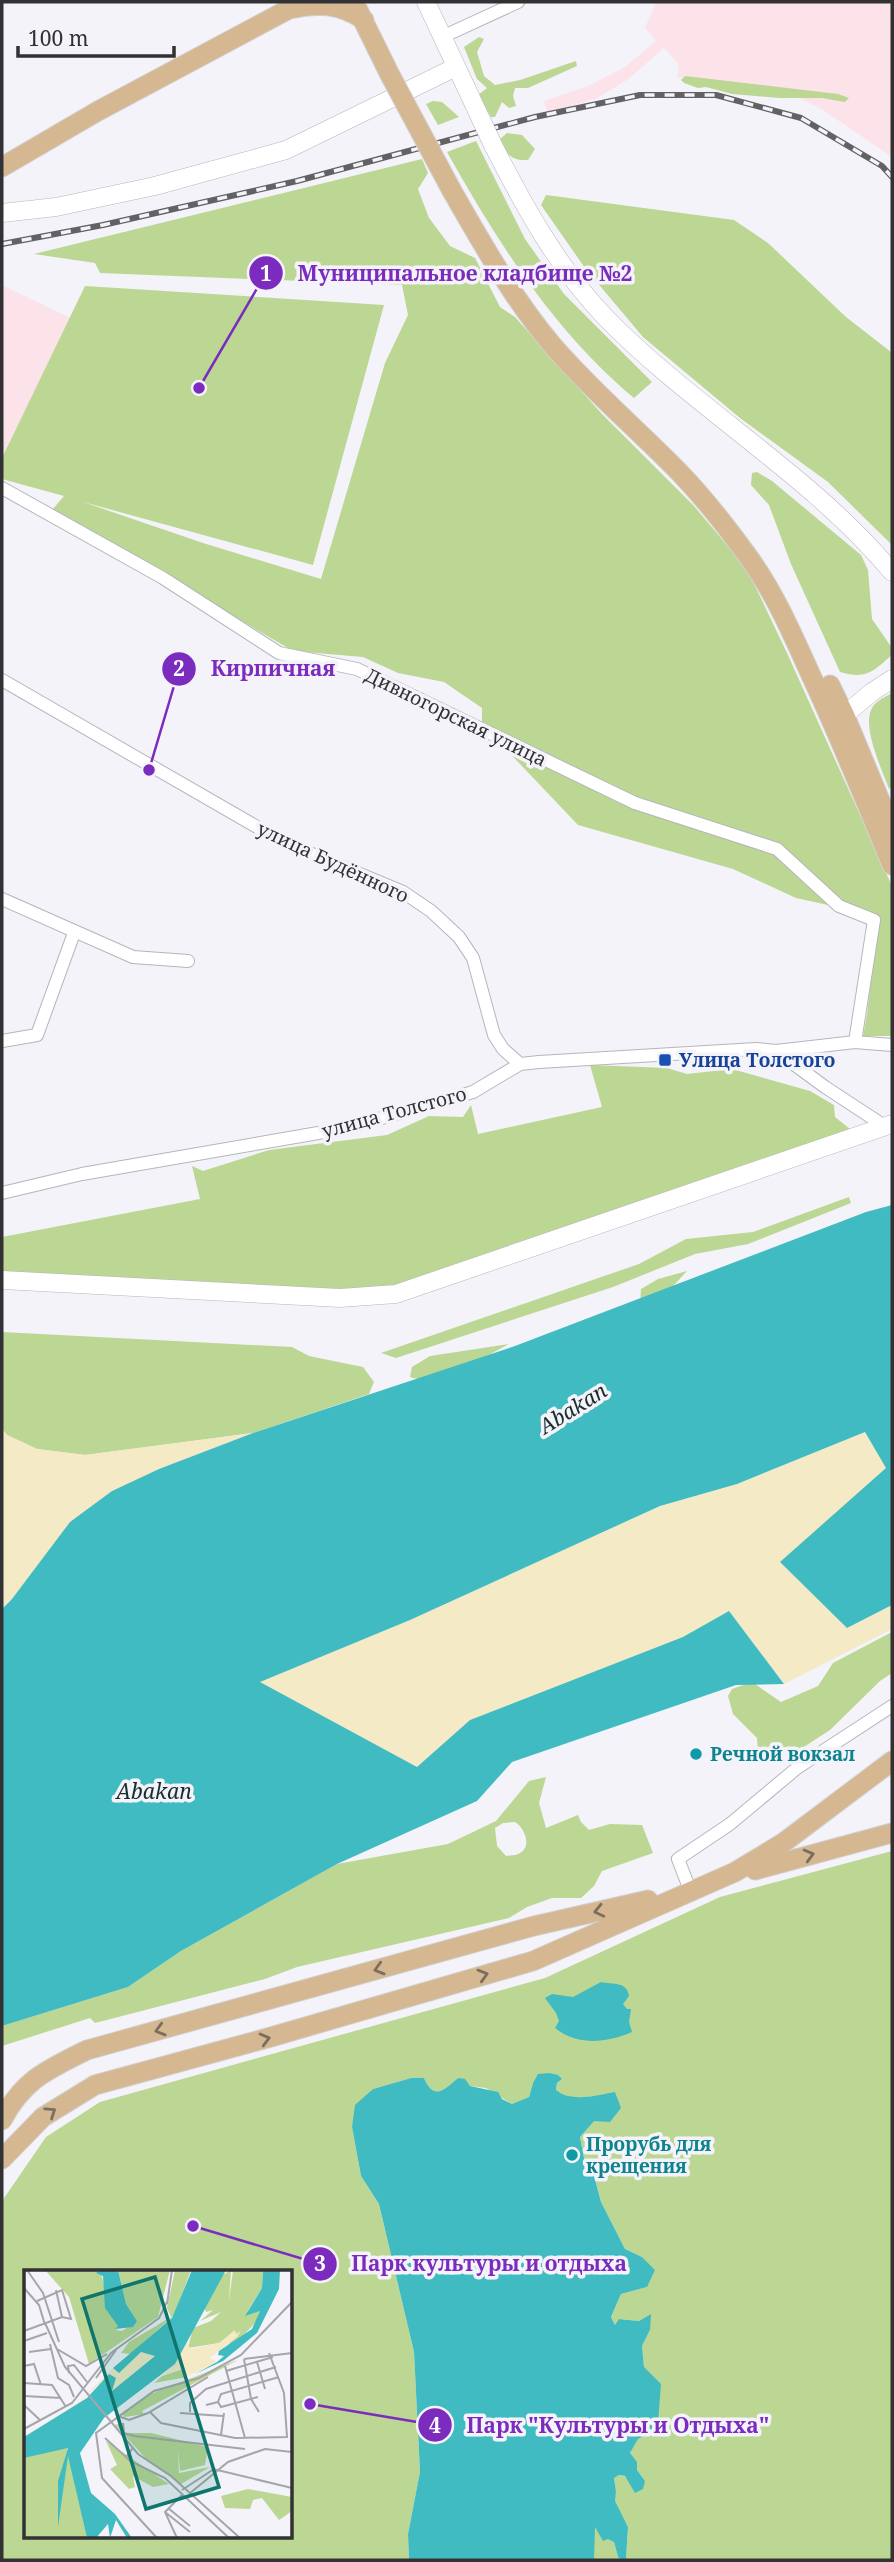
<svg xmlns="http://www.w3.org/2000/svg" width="894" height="2562" font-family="'Noto Serif',serif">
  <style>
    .industrial { fill: #fce2e9 }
    .green { fill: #bbd793; fill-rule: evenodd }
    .sand { fill: #f4eac5 }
    .water { fill: #41bbc2 }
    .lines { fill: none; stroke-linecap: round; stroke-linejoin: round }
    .street-casing { stroke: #b5b6bb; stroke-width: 14 }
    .secondary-casing { stroke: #b5b6bb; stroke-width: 19 }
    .primary-casing { stroke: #d2d2d2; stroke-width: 21 }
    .street { stroke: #fff; stroke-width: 12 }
    .secondary { stroke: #fff; stroke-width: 18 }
    .primary { stroke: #d5b892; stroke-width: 19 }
    .rail-casing { stroke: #626265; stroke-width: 6 }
    .rail { stroke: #f3f3f9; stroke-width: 3.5; stroke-dasharray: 10; stroke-linecap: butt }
    .secondary-bridge-casing { stroke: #b5b6bb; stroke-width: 19; stroke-linecap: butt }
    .primary-bridge-casing { stroke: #d2d2d2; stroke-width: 21; stroke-linecap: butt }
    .secondary-bridge { stroke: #fff; stroke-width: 18 }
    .primary-bridge { stroke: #d5b892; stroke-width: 19 }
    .oneway { stroke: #7b6e5e }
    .transit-dot { fill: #1a4fb4; stroke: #f3f3f9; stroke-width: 2.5 }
    .culture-dot { fill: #0f9aa8; stroke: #f3f3f9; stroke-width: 2.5 }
    .labels { text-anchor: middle; stroke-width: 7; stroke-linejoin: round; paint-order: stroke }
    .street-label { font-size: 19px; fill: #323234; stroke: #f3f3f9 }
    .transit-label { font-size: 19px; font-weight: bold; fill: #164399; stroke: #f3f3f9; text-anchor: start }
    .culture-label { font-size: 19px; font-weight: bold; fill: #0d838f; stroke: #f3f3f9; text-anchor: start }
    .water-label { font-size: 21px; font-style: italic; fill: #182d2e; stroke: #f3f3f9 }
    .inset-road { fill: none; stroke: #a6a6aa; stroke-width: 2 }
    .view { fill: #0f766e; fill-opacity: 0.15; stroke: #0f766e; stroke-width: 3.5 }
    .inset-edge { fill: none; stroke: #323234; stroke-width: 3.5 }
    .leader { fill: none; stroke: #7b2cbf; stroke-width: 2.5 }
    .callout-dot { fill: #7b2cbf; stroke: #f3f3f9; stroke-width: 2.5 }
    .mark-label { font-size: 21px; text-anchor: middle; font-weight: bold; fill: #fff }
    .callout-label { font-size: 21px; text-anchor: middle; font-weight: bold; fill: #7b2cbf; stroke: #f3f3f9; stroke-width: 7; stroke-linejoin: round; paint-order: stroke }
  </style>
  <rect width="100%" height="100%" fill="#f3f3f9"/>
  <path class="industrial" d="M656,2h236v155l-69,-47 -39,-20 -107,-13 2,-12 -15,-17 -37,32 -30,18 -49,15 -4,-12 44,-15 37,-19 31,-26 -11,-13z
    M2,285l68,33 -68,140z"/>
  <path class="green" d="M479,37l5,2 -7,13 7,24 11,9 25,-5 56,-19 1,5 -49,22h-13l-2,8 3,10 -7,2 -7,-6 -7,15h-4l-13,-22 9,-7 -10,-9 -13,-32z
    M685,76l153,18 11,4 -4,4 -23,-4h-42l-48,-4 -26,-7 -8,1 -14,-5 -3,-3z
    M433,101l9,1 17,15 -21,8 -12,-21z
    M507,133l15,2 13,14 -7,11c-17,1 -21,-6 -29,-20z
    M476,141l49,98 39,55 88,88 -18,16c-80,-67 -136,-155 -187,-246z
    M422,159l6,14 -10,16 11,29 21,28 25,12 25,49 15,10 86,96 93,93 53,63 40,84 105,233v150h-29l4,-21 11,-99 -82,-18 -63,-29 -155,-44 -96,-101v-16l-38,-26 -46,-9 -35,-16 -70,-6 -241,-141 12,-14 -62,-17v-21l83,-172 299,19 -71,260 -230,-63 120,41 118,36 64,-216 23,-48 -6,-30 -302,-12 -5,-10 -61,-9z
    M546,195l188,25 34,23 78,74 45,35 1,193 -64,-63 -88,-64 -97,-81 -58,-69 -44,-63z
    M757,472l15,9 89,74 7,15 4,49 20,29v7c-19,16 -25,25 -52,17l-49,-108 -22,-59 -18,-20 1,-12z
    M892,693v94l-3,2c-7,-20 -30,-66 -15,-84 4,-5 13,-9 18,-12z
    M590,1065l77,3 20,6 45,-5 78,22 24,14 1,12 15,12 -7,20 -477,153 -364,-20v-45l198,-38 -8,-33 11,5 66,-21 118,-15 42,-19 34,1 8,-12 7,29 124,-27z
    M849,1197l2,6 -103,41 -53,10 -82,33 -217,71 -15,-5 258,-89 47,-25 67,-7z
    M687,1271l-24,26 -23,7 1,-15 17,-10z
    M2,1332l290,15 17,9 54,11 11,15 -5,12 -116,39 -168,22 -48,-6 -30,-14 -5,-6z
    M509,1344c-26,13 -71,43 -99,33l2,-10 18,-11z
    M892,1632v41l-12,8 -50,49 -37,24 -13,-4 -12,11 -10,-10 -1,-13 -24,-24 -5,-18 4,-7 20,-7 29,20 37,-16 15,-23z
    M546,1777l-7,26 7,25 32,-13 3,7 8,8 21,-6 32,1 11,28 -51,18 -8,15 -13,12h-29l-25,9 -18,11 -212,49 -32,12 -170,44 -5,-5 -88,28v-20l126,-39 53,-36 156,-87 111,-20 48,-23 33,-40zM515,1822c10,6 18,26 3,32 -4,2 -8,1 -12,2l-9,-10 -2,-18 8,-5z
    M892,1851v709h-269l3,-1 2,-32 -14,-26 2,-10 -2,-13 5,-3 26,6 -8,-11 -7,-17 8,-15 12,-6 -8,-86 8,-16v-15l-11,6 -19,-2 -5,6 -4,-8 10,-23 26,-7 -5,-30 -17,-8 -24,-47 -8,-30 -9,-14 -4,-21 36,-44c-19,2 -45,10 -60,-2l1,-8 5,-4 -29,4 -4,14 -17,7 -26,-16 -16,-2 -12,-8c-14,12 -24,23 -34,0h-13l-38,11 -21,38 9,49 18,28 35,148 6,120 -12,62 1,26h-407v-359l44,-64 54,-35 445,-124 175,-81zM26,2272h264v264h-264z
    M594,2525l20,17 4,15 3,3h-27z"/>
  <path class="sand" d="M2,1429l5,6 30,14 48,6 168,-22 -94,36 -47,22 -110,118z
    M865,1432l22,36 -106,94 66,66 45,-23v24l-108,55 -55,-73 -45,26 -214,83 -53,47 -158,-85 151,-62 250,-114 77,-22z"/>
  <path class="water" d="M892,1205v400l-45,23 -67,-66 106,-94 -21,-36 -128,52 -77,22 -250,114 -150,62 157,85 53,-47 213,-83 46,-26 55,73 -48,1 -224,77 -35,39 -140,63 -156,87 -53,36 -126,39v-417l10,-10 58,-77 42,-31 47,-22 94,-36 262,-87 351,-134z
    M601,1982c12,3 26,-1 28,14l-6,8 4,5h4l-2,13 3,10c-26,11 -55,14 -77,-4l4,-7 -3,-8 -11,-15 7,-4 21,3z
    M549,2073l9,2 4,4 -5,4 -1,7c15,13 42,5 59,2l6,16 -11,14 -16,-1 -14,16 4,21 9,14 8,30 24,47 17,8 13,13 -8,17 -26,7 -10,23 4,8 4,-6 20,2 12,-7 -1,16 -8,16 2,21 17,17 -3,39 -8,9 -12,7 -8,14 7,9v8l8,11 -2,8 -8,4 -10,-17 -6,-1 -5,3 2,13 -1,10 13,26 -2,32 -5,1 -3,-3 -4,-15 -6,-3 -5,2 -8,-14 -1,33h-185l-1,-26 12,-62 -6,-120 -35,-148 -18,-28 -9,-49 3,-22 18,-16 38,-11h13c10,23 20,12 34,0l7,1 5,7 28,6 4,7 10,5 17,-7 4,-14 5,-9z"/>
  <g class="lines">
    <g class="street-casing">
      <path id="street" d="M442,37l76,-35
        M2,488l161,90 116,75 78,16 278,134 142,46 62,57 35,14 -19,122
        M2,680l281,162 120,50 28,19 28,26 14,21 21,77 9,14 17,15
        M2,899l131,58 55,4
        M2,1041l35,-6 37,-102
        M776,1051l79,-9 37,3
        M2,1193l80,-19 265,-46 126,-36 47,-28 19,-2 217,-13 20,2 49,36 61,40
        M690,1890l-12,-31 52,-35 67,-56 95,-62"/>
    </g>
    <g class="secondary-casing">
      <path id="secondary" d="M426,2l52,111
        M493,145c31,61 65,123 113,173 89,91 204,156 286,254
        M2,213l54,-6 99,-21 131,-36 170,-83
        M834,724l38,-32 20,-13
        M2,1280l338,18 56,-4 496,-170"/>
    </g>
    <g class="primary-casing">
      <path id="primary" d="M358,10l32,65
        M2,167l96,-56 191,-102c29,-6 50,-6 75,11
        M452,191c30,52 61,108 101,155 39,45 85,84 127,127 24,25 46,53 67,82 26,35 44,76 62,116 30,64 56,129 83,194
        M830,685l15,31 47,113
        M755,1870l137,-37
        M2,2120c22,-41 45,-50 85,-70l447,-124 114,-26
        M2,2159l41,-42 52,-32 176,-48 262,-76 202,-89 48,-29 109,-82"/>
    </g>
    <use href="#street" class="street"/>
    <use href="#secondary" class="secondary"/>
    <use href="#primary" class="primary"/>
    <g class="rail-casing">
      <path id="rail" d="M2,244l101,-19 194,-44 238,-64 105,-22h76l85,23 81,48 10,11"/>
    </g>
    <use href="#rail" class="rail"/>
    <g class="secondary-bridge-casing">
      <path id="secondary-bridge" d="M478,113l15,32"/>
    </g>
    <g class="primary-bridge-casing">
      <path id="primary-bridge" d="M390,75l62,116"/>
    </g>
    <use href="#secondary-bridge" class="secondary-bridge"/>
    <use href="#primary-bridge" class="primary-bridge"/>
  </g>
  <defs><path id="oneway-chevron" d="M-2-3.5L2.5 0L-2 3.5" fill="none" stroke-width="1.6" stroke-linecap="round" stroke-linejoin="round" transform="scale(1.75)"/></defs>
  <g class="oneway">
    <use href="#oneway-chevron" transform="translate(809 1855) rotate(-15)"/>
    <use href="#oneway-chevron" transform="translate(599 1911) rotate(167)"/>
    <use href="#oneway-chevron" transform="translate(379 1969) rotate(164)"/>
    <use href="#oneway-chevron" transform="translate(483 1975) rotate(-16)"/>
    <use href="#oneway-chevron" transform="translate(160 2030) rotate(164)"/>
    <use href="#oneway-chevron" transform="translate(265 2039) rotate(-15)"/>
    <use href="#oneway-chevron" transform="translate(51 2112) rotate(-34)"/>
  </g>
  <rect class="transit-dot" x="658" y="1053" width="14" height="14" rx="3.5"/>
  <g class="culture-dot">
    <circle cx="696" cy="1754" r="7"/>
    <circle cx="572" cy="2155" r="7"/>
  </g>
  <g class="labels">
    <g class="street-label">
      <text transform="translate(456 717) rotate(26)" y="7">Дивногорская улица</text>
      <text transform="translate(333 862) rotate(25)" y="7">улица Будённого</text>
      <text transform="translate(394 1112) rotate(-15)" y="7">улица Толстого</text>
    </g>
    <g class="transit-label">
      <text x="679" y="1067">Улица Толстого</text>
    </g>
    <g class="culture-label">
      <text x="710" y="1761">Речной вокзал</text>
      <text x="586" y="2151">Прорубь для<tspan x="586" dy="22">крещения</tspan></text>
    </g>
    <g class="water-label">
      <text transform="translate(573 1409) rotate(-32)" y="7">Abakan</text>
      <text x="154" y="1799">Abakan</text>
    </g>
  </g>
  <g transform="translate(24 2270)">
    <rect width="268" height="268" fill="#f3f3f9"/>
    <path d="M21,0h55l7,25 -2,10 13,21 -2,4 6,1 15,-10 -11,-17 -8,-34h52l-12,47 -69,47 -20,-67zM151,0h16l-17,45 -43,39 -10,-1 8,-11 42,-25 -4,-9zM207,0l-2,31 4,-31h30l-1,18 -15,24 13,-2 -3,11 -22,23 -8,3 8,-13 -16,9 -31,5 5,-20 18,-7 10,-9 -21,9 13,-11 -7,2 -2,-5 14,-29zM214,90l-96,51 2,3 -19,3 -4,-3 27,-19zM159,99l4,8 -33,6 8,-7zM98,153l2,10h27l57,14 -3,18 -25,6 -2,-21 1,23 31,-6 -29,17 -31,-21 -35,-38zM82,171l63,43 -16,3 -20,-11 2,11 -6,2 -19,-20 7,-4zM43,177l20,91h-63v-80zM224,219l44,8v14l-13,9 -17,-22 -9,2 -3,9 -25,-1 -4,-12z" fill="#bbd793"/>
    <path d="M211,60l1,4 5,-3 -4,6 -27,21 7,4 -29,14 -8,-7 -18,7 13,-12 12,-23 3,8 29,-6zM117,82l15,3 -44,36 -3,-16 -35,32 39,-39 6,5z" fill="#f4eac5"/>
    <path d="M76,0h18l8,34 11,17 -4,6 -18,2 3,-3 -13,-18 -2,-32 -7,-3zM168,0h34l-51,94 -71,54 -24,35 11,40 24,21 17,24h-5l-11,-18 -6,18 -2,-14 -12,14h-9l-19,-82 -10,71v-46l10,-33 -44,10v-21l63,-39 22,-24 7,4 -4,13 43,-35 -14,-4 -22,21 -6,-5 59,-50zM239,0h17l-1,19 -22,44 -34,28 -28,13 22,-12 7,-6 -6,-1 1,-4 33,-22 8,-18 -15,5 17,-28z" fill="#41bbc2"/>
    <path class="inset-road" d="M3,0l16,23 16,49M0,18l15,17 6,20M32,20l6,27M143,34l5,-34M21,53l20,44 73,87 33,22 69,62M0,61l38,-14 9,2 -9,-29 -25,11M0,71l23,-8M26,74l8,34 11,7 5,12M33,79l29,17 21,-12M5,82l22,-3M220,89l7,40 8,13M220,89l48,-6M233,92l8,27M0,96l10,-2 7,21M201,96l20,72M202,101l47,-14M45,103l-1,-7 6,-1 13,17M72,108l20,-28M0,113l28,2 14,22M0,126l37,2M194,132l3,-8 58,-17M0,135l16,15M182,135l12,-3 3,5 37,-10M126,142l11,11 74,15 52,-1 -3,-44 -15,-40M166,142v-9l16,-14 70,-22M156,143l43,3M94,146l11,4 19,-7 60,-36M99,153l1,10 10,3 111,13M0,159l48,-26 39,-50 48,-35 8,-16M197,165l3,-22M81,168l21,19M109,178l-7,9 4,4 35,17 64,60M189,199l79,19M158,220l32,-21M165,224l39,-32 37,-13 27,3M144,238l22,18M141,242l25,20M133,268l-55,-60 -6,-45 58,-42 45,-13 42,-23 51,-53M153,268l-12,-26 17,-17"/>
    <path class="view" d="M131,7l64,210 -73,22 -64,-210z"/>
    <rect width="268" height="268" class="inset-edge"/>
  </g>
  <path class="leader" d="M199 388L266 273M149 770L179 669M193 2226L320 2264M310 2404L435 2425"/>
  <g class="callout-dot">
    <circle cx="199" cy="388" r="7"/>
    <circle cx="149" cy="770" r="7"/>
    <circle cx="193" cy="2226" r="7"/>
    <circle cx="310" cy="2404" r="7"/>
    <circle cx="266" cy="273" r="18"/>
    <circle cx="179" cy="669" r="18"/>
    <circle cx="320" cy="2264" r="18"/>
    <circle cx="435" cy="2425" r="18"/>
  </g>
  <g class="mark-label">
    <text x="266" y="281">1</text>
    <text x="179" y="676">2</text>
    <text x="320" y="2271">3</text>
    <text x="435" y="2433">4</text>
  </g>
  <g class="callout-label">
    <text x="465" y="281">Муниципальное кладбище №2</text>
    <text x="273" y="676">Кирпичная</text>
    <text x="489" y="2271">Парк культуры и отдыха</text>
    <text x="618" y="2433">Парк "Культуры и Отдыха"</text>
  </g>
  <rect width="894" height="2562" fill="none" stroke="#323234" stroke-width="7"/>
  <path d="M18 46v10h156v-10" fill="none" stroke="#323234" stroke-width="3.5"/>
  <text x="28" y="46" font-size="21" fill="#323234" stroke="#f3f3f9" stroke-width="5" paint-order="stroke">100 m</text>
</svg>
